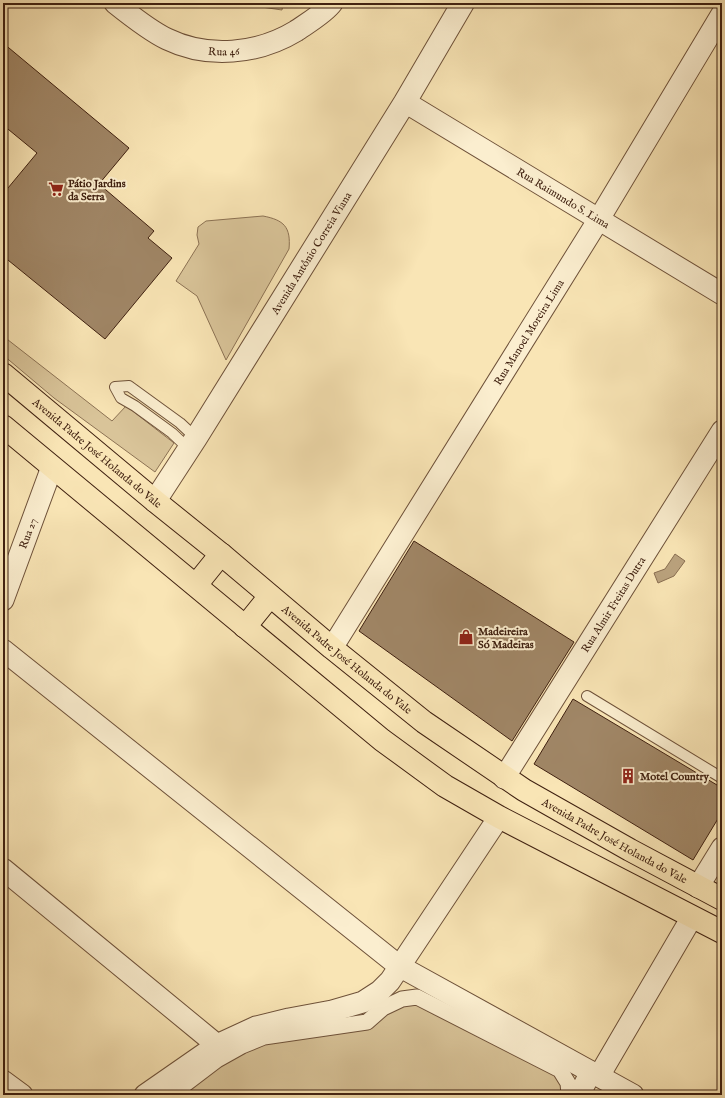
<svg xmlns="http://www.w3.org/2000/svg" width="725" height="1098" font-family="'IM FELL English',serif">
  <style>
    .green { fill: #d9c499; stroke: #8c7254 }
    .water { fill: #baa27d; stroke: #896e51 }
    .building { fill: #a08666; stroke: #3f2010 }
    .lines { fill: none; stroke-linecap: round; stroke-linejoin: round }
    .service-casing { stroke: #6e5139; stroke-width: 12 }
    .pedestrian-casing { stroke: #6e5139; stroke-width: 17 }
    .minor-casing { stroke: #6e5139; stroke-width: 23 }
    .tertiary-casing { stroke: #6e5139; stroke-width: 24 }
    .primary-casing { stroke: #3f2010; stroke-width: 24 }
    .service { stroke: #fbeecf; stroke-width: 10 }
    .pedestrian { stroke: #fbeecf; stroke-width: 15 }
    .minor { stroke: #fbeecf; stroke-width: 21 }
    .tertiary { stroke: #fbeecf; stroke-width: 22 }
    .primary { stroke: #f9e5b5; stroke-width: 22 }
    .labels { text-anchor: middle; stroke-width: 4; stroke-linejoin: round; paint-order: stroke }
    .street-label { font-size: 11px; fill: #3f2010; stroke: #fbeecf }
    .poi-label { font-size: 11px; font-weight: bold; fill: #3f2010; stroke: #fbeecf; text-anchor: start }
  </style>
  <rect width="100%" height="100%" fill="#f9e5b5"/>
  <filter id="stains"><feTurbulence type="fractalNoise" baseFrequency=".005" numOctaves="4"/><feColorMatrix values="0 0 0 0 .2 0 0 0 0 .09 0 0 0 0 .02 0 0 0 .5 -.17"/></filter>
  <radialGradient id="worn" r=".72"><stop offset=".6" stop-color="#630" stop-opacity="0"/><stop offset="1" stop-color="#630" stop-opacity=".3"/></radialGradient>
  <path class="green" d="M234,3h49l-1,7z
    M263,216c21,4 28,11 26,33l-63,111 -29,-64 -21,-15 23,-37 -2,-9 1,-8 8,-6z
    M3,336l109,85 14,-15 48,37 -19,29 -101,-74 -51,-43z
    M417,997l143,73 9,25h-398l71,-49 117,-23z"/>
  <path class="water" d="M675,554l10,7 -11,15 -16,7 -4,-10 11,-4z"/>
  <path class="building" d="M3,43l126,105 -30,36 55,47 -6,7 24,20 -67,81 -102,-83v-62l34,-41 -34,-28z
    M414,541l160,101 -62,99 -153,-110z
    M573,699l149,89v24l-29,48 -159,-96z"/>
  <g class="lines">
    <g class="service-casing">
      <path id="service" d="M189,449l-17,-16 -37,-27 -14,-8 -6,-11 14,-1 51,37 16,15
        M587,696l135,82"/>
    </g>
    <g class="pedestrian-casing">
      <path id="pedestrian" d="M171,1095l46,-35 25,-14 22,-9 103,-15 16,-14 19,-9 15,-2 143,73 8,13 1,12"/>
    </g>
    <g class="minor-casing">
      <g id="minor">
        <path id="s1" d="M115,3c15,12 35,28 52,36 41,20 91,15 129,-8 10,-7 29,-18 36,-28"/>
        <path id="s2" d="M405,102l317,192"/>
        <path id="s3" d="M3,600l49,-133"/>
        <path id="s4" d="M332,648l267,-429 123,-205"/>
        <path d="M3,650l396,316 234,129"/>
        <path id="s5" d="M504,778l218,-347"/>
        <path d="M3,869l214,176"/>
        <path d="M698,887l24,-39"/>
        <path d="M599,1076l93,-159"/>
        <path d="M3,1081l19,14"/>
        <path d="M145,1095l72,-50 39,-18 33,-8 43,-8 31,-9 17,-11 10,-10 109,-164"/>
        <path d="M579,1095l12,-23"/>
      </g>
    </g>
    <g class="tertiary-casing">
      <g id="tertiary">
        <path id="s6" d="M155,501l41,-63 209,-336 58,-99"/>
      </g>
    </g>
    <g class="primary-casing">
      <g id="primary">
        <path id="s7" d="M3,374l152,127 66,53 111,94 92,74 100,68 106,60 92,49"/>
        <path d="M3,426l379,314 63,46 54,31 223,115"/>
        <path d="M196,585l25,-31"/>
        <path d="M245,627l25,-31"/>
      </g>
    </g>
    <use href="#service" class="service"/>
    <use href="#pedestrian" class="pedestrian"/>
    <use href="#minor" class="minor"/>
    <use href="#tertiary" class="tertiary"/>
    <use href="#primary" class="primary"/>
  </g>
  <defs>
    <g id="supermarket-bare" transform="scale(1.2)"><path d="M-6-5.5h2.5l.6 2H6L4.5 2H-2.5L-4.4-4H-6ZM-1.5 3.2a1.3 1.3 0 1 0 .1 0ZM3 3.2a1.3 1.3 0 1 0 .1 0Z" fill="#8f2418" stroke="#fbeecf" stroke-width="2.5" paint-order="stroke"/></g>
    <g id="shop-bare" transform="scale(1.2)"><path d="M-5-2.5h2.3a2.7 3.5 0 0 1 5.4 0H5L5.5 6h-11ZM-1.5-2.5h3a1.5 2.3 0 0 0-3 0Z" fill="#8f2418" stroke="#fbeecf" stroke-width="2.5" paint-order="stroke"/></g>
    <g id="building-bare" transform="scale(1.2)"><path d="M-4-6H4V6H1V3H-1V6H-4ZM-2.5-4.3h1.7v1.8h-1.7ZM.8-4.3h1.7v1.8H.8ZM-2.5-1h1.7V.8h-1.7ZM.8-1h1.7V.8H.8Z" fill="#8f2418" stroke="#fbeecf" stroke-width="2.5" paint-order="stroke"/></g>
  </defs>
  <g fill-rule="evenodd">
    <use href="#supermarket-bare" x="56" y="189"/>
    <use href="#shop-bare" x="466" y="637"/>
    <use href="#building-bare" x="628" y="776"/>
  </g>
  <g class="labels">
    <g class="street-label">
      <text dy="4" stroke="none"><textPath href="#s1" startOffset="122">Rua 46</textPath></text>
      <text dy="4" stroke="none"><textPath href="#s2" startOffset="185">Rua Raimundo S. Lima</textPath></text>
      <text dy="4" stroke="none"><textPath href="#s6" startOffset="293">Avenida Antônio Correia Viana</textPath></text>
      <text dy="4" stroke="none"><textPath href="#s4" startOffset="372">Rua Manoel Moreira Lima</textPath></text>
      <text dy="4" stroke="none"><textPath href="#s7" startOffset="123">Avenida Padre José Holanda do Vale</textPath></text>
      <text dy="4" stroke="none"><textPath href="#s3" startOffset="71">Rua 27</textPath></text>
      <text dy="4" stroke="none"><textPath href="#s5" startOffset="205">Rua Almir Freitas Dutra</textPath></text>
      <text dy="4" stroke="none"><textPath href="#s7" startOffset="447">Avenida Padre José Holanda do Vale</textPath></text>
      <text dy="4" stroke="none"><textPath href="#s7" startOffset="771">Avenida Padre José Holanda do Vale</textPath></text>
    </g>
    <g class="poi-label">
      <text x="68" y="187">Pátio Jardins<tspan x="68" dy="13">da Serra</tspan></text>
      <text x="478" y="635">Madeireira<tspan x="478" dy="13">Só Madeiras</tspan></text>
      <text x="640" y="780">Motel Country</text>
    </g>
  </g>
  <rect width="725" height="1098" fill="none" stroke="#f9e5b5" stroke-width="16"/>
  <rect x="4" y="4" width="717" height="1090" fill="none" stroke="#3f2010" stroke-width="2"/>
  <rect x="8" y="8" width="709" height="1082" fill="none" stroke="#3f2010"/>
  <rect width="100%" height="100%" filter="url(#stains)"/>
  <rect width="100%" height="100%" fill="url(#worn)"/>
</svg>
